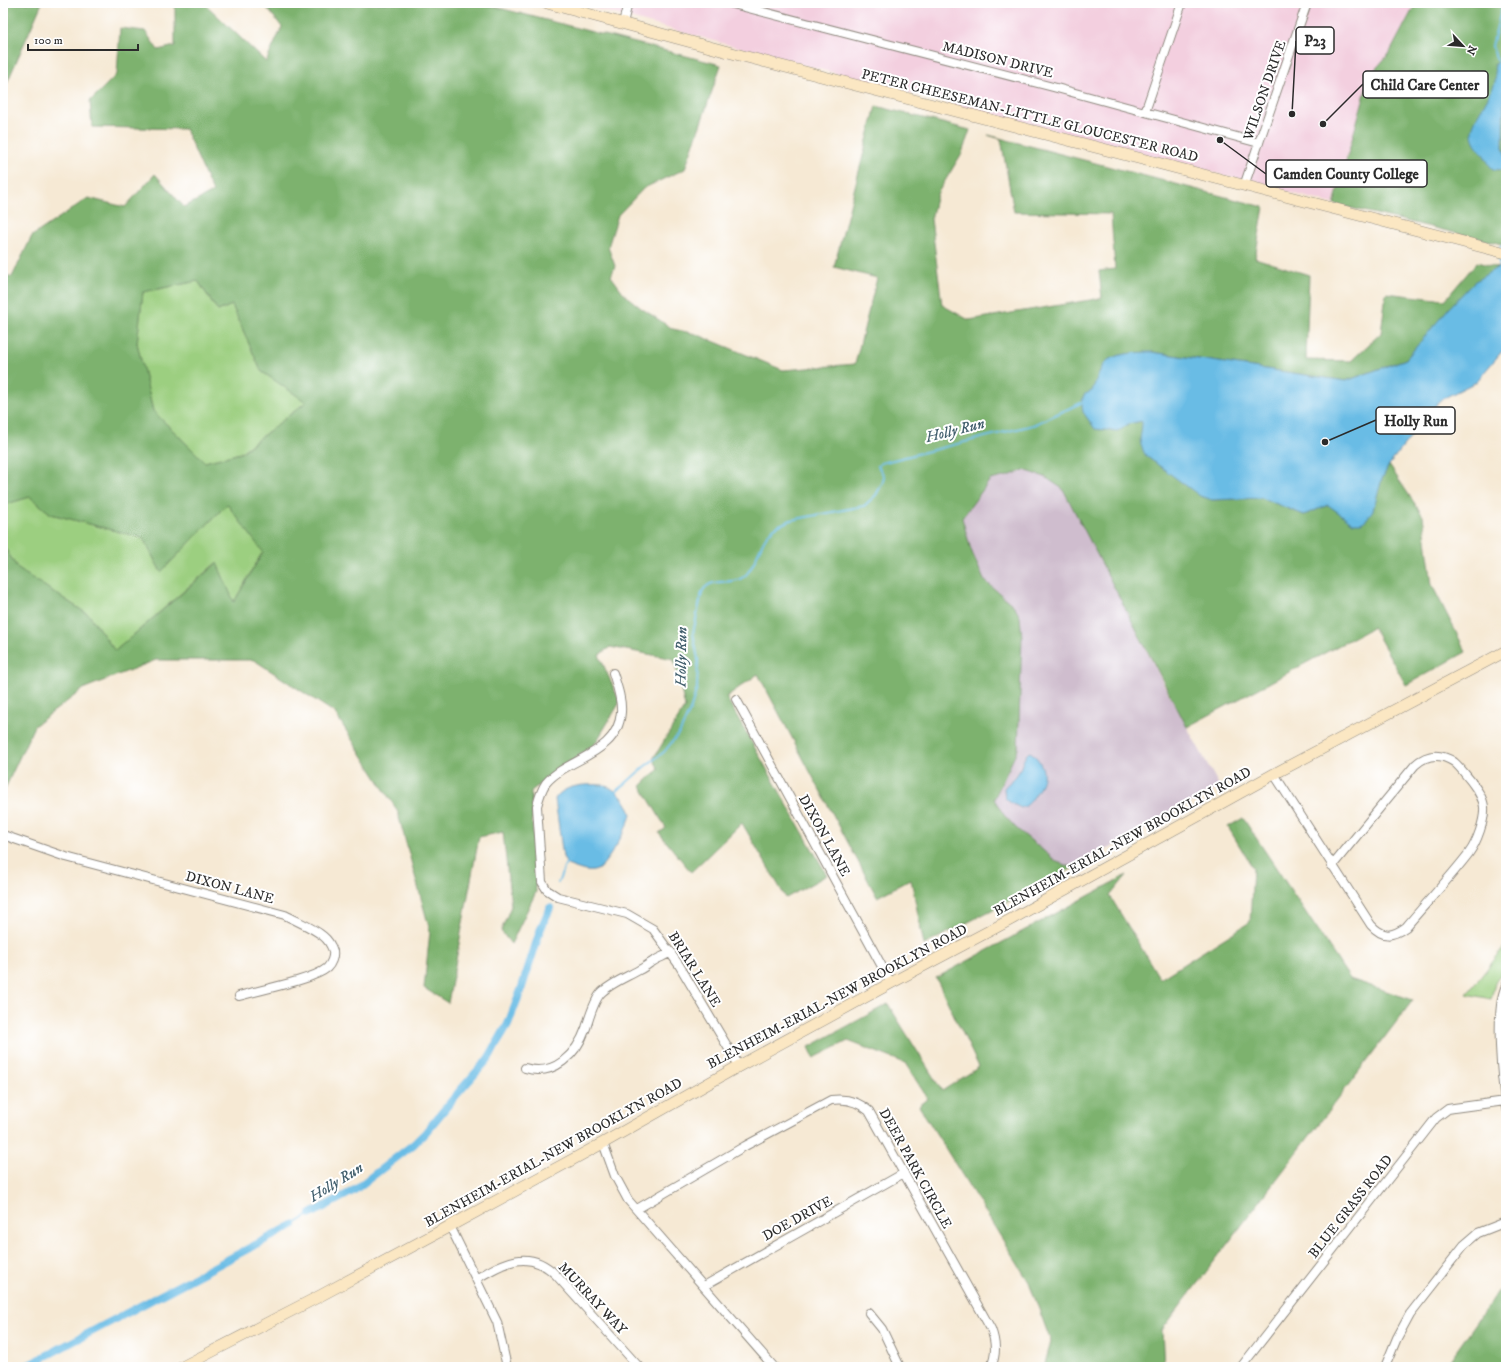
<svg xmlns="http://www.w3.org/2000/svg" width="1509" height="1370" font-family="'IM FELL DW Pica',serif">
  <style>
    .built { fill: #f3cfdf }
    .industrial { fill: #cfbdce }
    .green { fill: #9ccf80; stroke: #647d56 }
    .forest { fill: #7db26e; stroke: #546e4c; fill-rule: evenodd }
    .water { fill: #69bce5; stroke: #4a7488 }
    .lines { fill: none; stroke-linecap: round; stroke-linejoin: round }
    .stream { stroke: #69bce5; stroke-width: 2 }
    .canal { stroke: #69bce5; stroke-width: 8 }
    .street-casing { stroke: #908a80; stroke-width: 10 }
    .secondary-casing { stroke: #908a80; stroke-width: 12 }
    .street { stroke: #fff; stroke-width: 8 }
    .secondary { stroke: #fbe7c3; stroke-width: 11 }
    .labels { text-anchor: middle; stroke-width: 4; stroke-linejoin: round; paint-order: stroke }
    .street-label { font-size: 14px; fill: #2b2b2b; stroke: #fff }
    .water-label { font-size: 15px; font-style: italic; fill: #415e6c; stroke: #fff }
    .leader { fill: none; stroke: #2b2b2b; stroke-width: 1.5 }
    .callout-dot { fill: #2b2b2b; stroke: #fff; stroke-width: 1.5 }
    .callout { fill: #fff; stroke: #2b2b2b; stroke-width: 1.5 }
    .callout-label { font-size: 15px; text-anchor: middle; font-weight: bold; fill: #2b2b2b }
  </style>
  <rect width="100%" height="100%" fill="#fff"/>
  <filter id="ink" filterUnits="userSpaceOnUse"><feTurbulence type="fractalNoise" baseFrequency=".025" numOctaves="2"/><feDisplacementMap in="SourceGraphic" scale="8" xChannelSelector="R" yChannelSelector="G"/><feConvolveMatrix kernelMatrix="1 2 1 2 8 2 1 2 1" color-interpolation-filters="sRGB"/></filter>
  <filter id="wash" filterUnits="userSpaceOnUse"><feTurbulence type="fractalNoise" baseFrequency=".012" numOctaves="4" result="noise"/><feDisplacementMap in="SourceGraphic" scale="16" xChannelSelector="R" yChannelSelector="G"/><feGaussianBlur stdDeviation="0.9" result="paint"/><feColorMatrix in="noise" values="0 0 0 0 0 0 0 0 0 0 0 0 0 0 0 0 0 1.4 0 .05"/><feComposite in="paint" operator="in"/></filter>
  <g filter="url(#wash)">
    <rect width="100%" height="100%" fill="#f6e9d4"/>
    <path class="built" d="M579,3h837l-27,51 -19,21 -37,129 -540,-142 -215,-58z"/>
    <path class="industrial" d="M1024,470l21,7 19,12 100,196 56,102 -147,81 -16,-6 -41,-34 -12,-13 -10,-16 24,-50 -4,-143 -30,-26 -13,-30 -9,-32 28,-38 18,-4z"/>
    <path class="green" d="M198,281l20,30 14,-6 29,66 46,31 -67,51 -35,9 -52,-51 -16,-68 6,-51z
      M30,497l21,17 92,24 18,34 66,-68 36,47 -29,51 -18,-39 -101,88 -26,-36 -71,-46 -15,-24v-40z
      M1506,945v20l-11,18 -4,16 -24,-5z"/>
    <path class="forest" d="M3,3h39l-39,89z
      M175,3h29l62,59 16,-35 -19,-24h217l241,62 -36,104 -41,19 -26,27 -10,32 7,19 -4,10 14,19 16,13 32,21 23,5 87,36 72,-6 22,-86 -43,-11 42,-161 94,24 -8,23 -25,41 -6,25 11,86 27,15 133,-22 -3,-27 16,-2 -4,-55 -97,-2 -13,-73 -13,-4 276,72 -9,51 54,17 -3,85 45,1 30,-28 5,-40 59,7 32,-38 29,8 -32,12 -68,77 -60,22 -194,-29 -53,78 43,-9 70,79 50,-2 42,17 24,-10 58,-34 3,-6 34,51 9,69 34,67 -60,33 -33,-58 -186,100 -124,-238 -18,-12 -21,-7 -16,6 -18,4 -28,38 9,32 13,30 30,26 6,11 2,20 -4,112 -24,50 10,16 12,13 41,34 16,6 -149,77 -13,-66 -34,18 -119,-223 -32,23 101,178 -41,23 -44,-75 -51,49 -32,-39 7,-5 -25,-42 18,-17 -6,-10 32,-52 -11,-48 -64,-12 -11,8 21,47 -25,42 -64,47 5,101 -25,52 -10,-13 10,-25 -8,-74 -24,5 -31,166 -24,-15 6,-57 -33,-121 -62,-97 -81,-53h-98l-71,28 -51,38 -31,67v-248l15,24 71,46 26,36 102,-88 17,39 29,-50 -36,-48 -66,68 -18,-34 -92,-24 -21,-17 -27,8v-231l9,3 20,-41 56,-38 37,9 30,-33 29,33 29,-15 -28,-63 -93,-2 -2,-26 27,-27 3,-46 25,3 13,19 17,-4zM198,281l20,30 14,-6 29,66 45,31 -65,51 -36,9 -52,-51 -16,-68 6,-51z
      M1416,3h90v242l-172,-41 36,-129 19,-21z
      M1243,818l107,161 63,21 -251,330 2,37h-120l7,-25 -22,-60 -110,-176 9,-7 -23,-36 -57,-22 -34,17 -5,-11 79,-43 54,87 37,-24 -43,-89 191,-103 -17,21 50,83 90,-57 3,-54 -25,-41z
      M1499,1290l7,12v65h-61z"/>
    <path class="water" d="M1498,62l3,1 3,7 -1,77 3,10v12c-16,2 -14,0 -21,-12 -5,-8 -13,-14 -13,-24 -1,-11 18,-36 22,-48 3,-7 0,-14 0,-21z
      M1498,267h8v77l-2,5 -28,33 -36,18 -51,65 -7,14 -9,31 -7,10 -5,3h-8l-25,-18 -24,10 -42,-17 -50,2 -12,-4 -54,-40c-10,-18 -4,-17 -4,-35l-14,3 -6,5 -5,2 -22,-2 -12,-17 -1,-6 1,-9 2,-3 7,-3c4,-10 8,-25 16,-31 10,-7 33,-8 44,-8l194,29 60,-22 42,-50 26,-27z
      M1029,752l3,1c15,14 14,26 3,42 -4,6 -7,11 -14,13l-10,-5 -6,-5 -1,-10c4,-5 9,-8 12,-12 6,-7 6,-18 13,-24z
      M603,785c14,4 24,15 28,29 -1,10 -25,52 -34,56 -9,4 -21,-2 -30,-5l-4,-8 -8,-58c9,-15 33,-15 48,-14z"/>
    <g class="lines">
      <path class="stream" d="M1498,63l-6,-17 11,-43
        M1500,248l6,-8
        M1498,255l2,13
        M616,792l28,-25 20,-15 16,-20 11,-24 6,-20 1,-29 -5,-26 9,-41c8,-15 24,-7 38,-13 13,-5 18,-31 26,-42 5,-9 15,-13 25,-17l73,-14 12,-11 7,-13 1,-6 -6,-10 3,-3 152,-38 50,-23
        M558,883l8,-20
        M293,1225l18,-11"/>
      <path class="canal" d="M311,1214l42,-23 61,-47 11,-11 33,-40 30,-34 20,-35 13,-34 20,-62 9,-20
        M25,1367l268,-142"/>
    </g>
  </g>
  <g filter="url(#ink)">
    <g class="lines">
      <g class="street-casing">
        <path id="street" d="M729,3l324,84 206,56
          M623,23l5,-20
          M1145,112l37,-109
          M1244,186l63,-183
          M613,673c4,13 9,26 8,39 -3,43 -53,45 -75,71 -5,7 -7,15 -9,23l5,76 5,8 11,7 69,17 26,15 26,36 60,101
          M736,699l155,284
          M1274,774l97,151c12,13 21,12 35,2 20,-24 44,-49 63,-74 8,-11 16,-33 15,-46 -1,-10 -8,-19 -14,-27 -5,-6 -10,-13 -16,-18 -14,-9 -27,-8 -39,3l-83,101
          M3,835l63,22 219,58c13,7 27,12 38,21 5,4 8,9 10,15 1,6 -2,13 -6,17 -14,12 -68,22 -88,28
          M1506,986c-12,23 -4,95 0,122
          M525,1068c29,9 52,-14 61,-40 3,-10 9,-30 16,-36 11,-10 25,-15 37,-22 5,-2 9,-6 13,-8 6,-4 13,-6 19,-10
          M603,1143l12,33 13,24 146,167
          M637,1209l108,-63 86,-46c14,-2 27,1 38,11l122,218c5,13 6,25 0,38
          M450,1226l47,96 10,45
          M476,1279c28,-17 53,-31 80,-4l83,92
          M704,1286l200,-113
          M869,1313l13,16 18,38
          M1241,1367l195,-249 12,-9 6,-1 51,-7
          M1385,1367l12,-29 13,-24 54,-69 14,-12 28,-11"/>
      </g>
      <g class="secondary-casing">
        <path id="secondary" d="M547,3l196,53 763,197
          M182,1367l134,-69 134,-72 153,-83 136,-77 152,-83 119,-63 264,-146 232,-123"/>
      </g>
      <use href="#street" class="street"/>
      <use href="#secondary" class="secondary"/>
    </g>
  </g>
  <g class="labels">
    <g class="street-label">
      <text transform="translate(998 59) rotate(14)" y="5">MADISON DRIVE</text>
      <text transform="translate(1264 90) rotate(-71)" y="5">WILSON DRIVE</text>
      <text transform="translate(1030 115) rotate(14)" y="5">PETER CHEESEMAN-LITTLE GLOUCESTER ROAD</text>
      <text transform="translate(825 835) rotate(61)" y="5">DIXON LANE</text>
      <text transform="translate(1122 841) rotate(-29)" y="5">BLENHEIM-ERIAL-NEW BROOKLYN ROAD</text>
      <text transform="translate(230 887) rotate(15)" y="5">DIXON LANE</text>
      <text transform="translate(695 969) rotate(58)" y="5">BRIAR LANE</text>
      <text transform="translate(837 996) rotate(-28)" y="5">BLENHEIM-ERIAL-NEW BROOKLYN ROAD</text>
      <text transform="translate(553 1152) rotate(-29)" y="5">BLENHEIM-ERIAL-NEW BROOKLYN ROAD</text>
      <text transform="translate(916 1168) rotate(61)" y="5">DEER PARK CIRCLE</text>
      <text transform="translate(1350 1206) rotate(-52)" y="5">BLUE GRASS ROAD</text>
      <text transform="translate(797 1218) rotate(-29)" y="5">DOE DRIVE</text>
      <text transform="translate(593 1298) rotate(47)" y="5">MURRAY WAY</text>
    </g>
    <g class="water-label">
      <text transform="translate(955 430) rotate(-14)" y="5">Holly Run</text>
      <text transform="translate(681 657) rotate(-89)" y="5">Holly Run</text>
      <text transform="translate(336 1182) rotate(-32)" y="5">Holly Run</text>
    </g>
  </g>
  <path class="leader" d="M1292 114L1296 41M1323 124L1363 84M1220 140L1266 174M1325 442L1376 420"/>
  <g class="callout-dot">
    <circle cx="1292" cy="114" r="4"/>
    <circle cx="1323" cy="124" r="4"/>
    <circle cx="1220" cy="140" r="4"/>
    <circle cx="1325" cy="442" r="4"/>
  </g>
  <g class="callout">
    <rect x="1296" y="27" width="38" height="27" rx="4"/>
    <rect x="1363" y="71" width="125" height="27" rx="4"/>
    <rect x="1266" y="160" width="161" height="27" rx="4"/>
    <rect x="1376" y="407" width="79" height="27" rx="4"/>
  </g>
  <g class="callout-label">
    <text x="1315" y="46">P23</text>
    <text x="1425" y="90">Child Care Center</text>
    <text x="1346" y="179">Camden County College</text>
    <text x="1416" y="426">Holly Run</text>
  </g>
  <rect width="1509" height="1370" fill="none" stroke="#fff" stroke-width="16"/>
  <g transform="translate(1463 46) rotate(116)" stroke="#ffffff" stroke-width="3" paint-order="stroke">
  <path d="M0-3L7 15L0 10L-7 15Z" fill="#2b2b2b"/>
  <text y="-6" font-size="11" font-weight="bold" text-anchor="middle" fill="#2b2b2b">N</text>
  </g>
  <path d="M28 44v6h110v-6" fill="none" stroke="#2b2b2b" stroke-width="2"/>
  <text x="34" y="44" font-size="12" fill="#2b2b2b" stroke="#ffffff" stroke-width="3" paint-order="stroke">100 m</text>
</svg>
